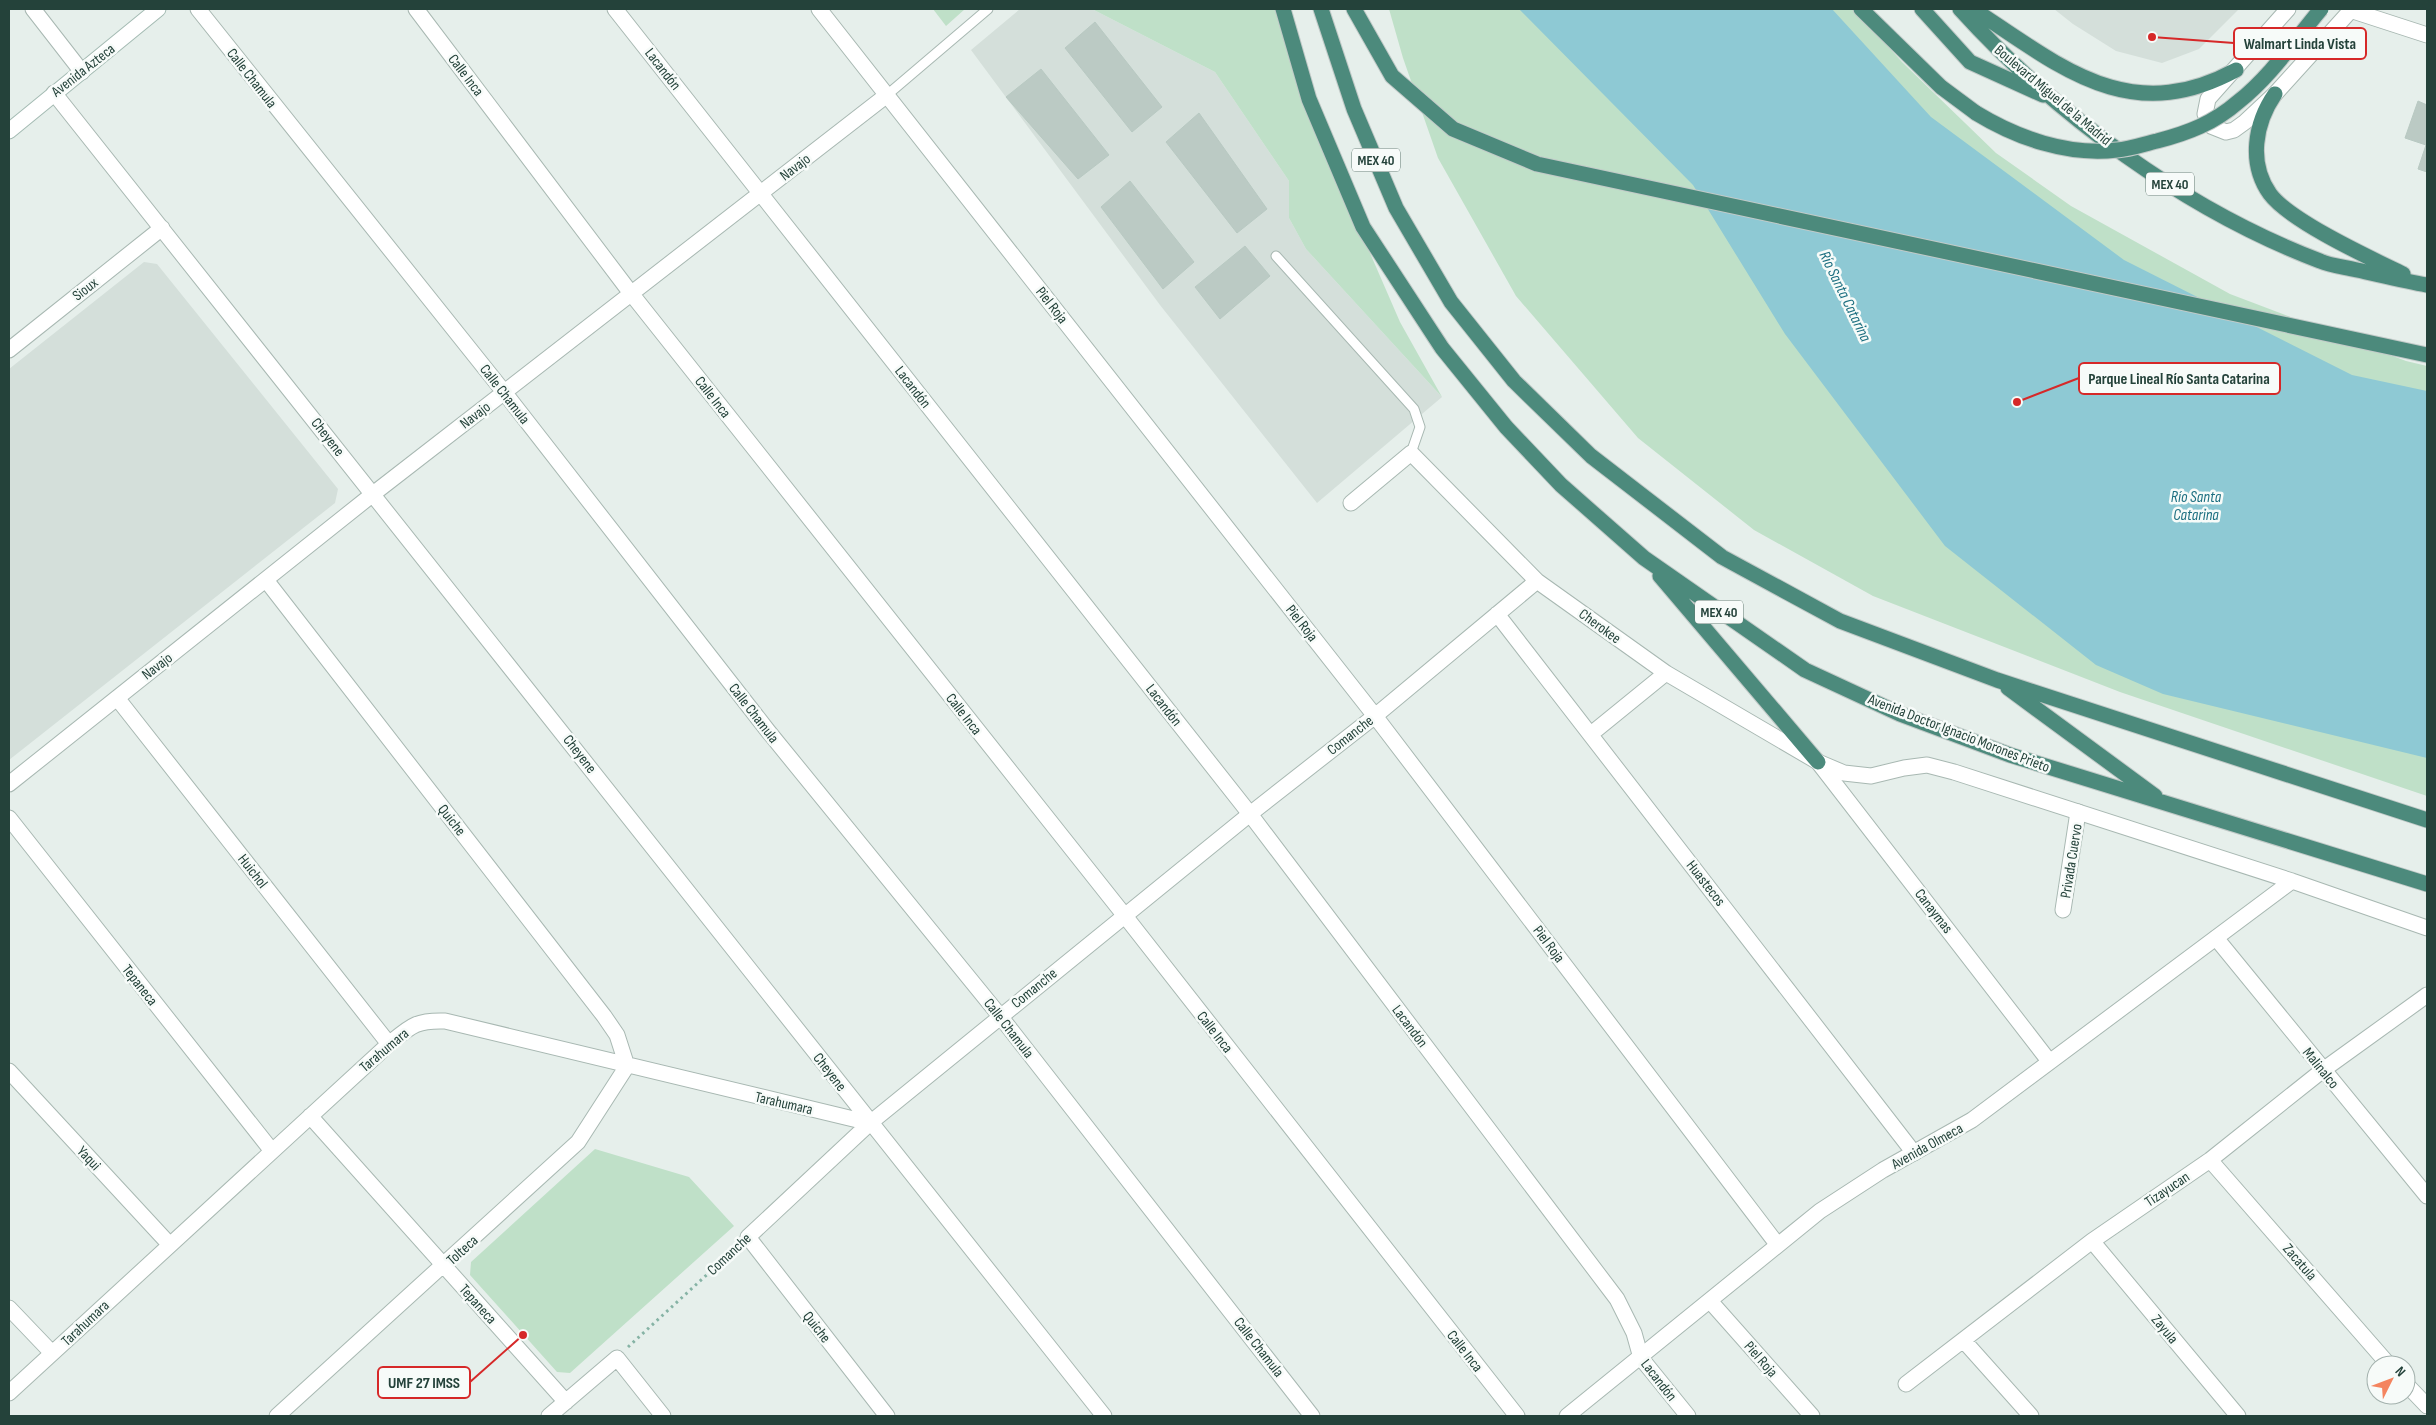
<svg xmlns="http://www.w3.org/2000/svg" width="2436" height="1425" font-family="'Sofia Sans Condensed',sans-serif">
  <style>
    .built { fill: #d4dfda }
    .green { fill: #bfe0c8 }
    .water { fill: #8ec9d4 }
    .building { fill: #bbcac4; stroke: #b8c9c2 }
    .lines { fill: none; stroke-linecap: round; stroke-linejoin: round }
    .service-casing { stroke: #a8b8b2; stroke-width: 11 }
    .minor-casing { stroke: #a8b8b2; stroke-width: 17 }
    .tertiary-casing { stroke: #a8b8b2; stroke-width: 17 }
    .secondary-casing { stroke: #a4bbb3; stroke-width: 17 }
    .trunk-casing { stroke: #c2cac8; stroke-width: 17 }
    .path { stroke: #86b3a5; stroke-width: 3; stroke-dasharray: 2.5 4; stroke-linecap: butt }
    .service { stroke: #fff; stroke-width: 9 }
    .minor { stroke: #fff; stroke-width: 15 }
    .tertiary { stroke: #fff; stroke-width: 15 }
    .secondary { stroke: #fff; stroke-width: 15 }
    .trunk { stroke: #4c8a7c; stroke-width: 15 }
    .trunk-bridge-casing { stroke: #c2cac8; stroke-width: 17; stroke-linecap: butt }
    .trunk-bridge { stroke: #4c8a7c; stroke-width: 15 }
    .labels { text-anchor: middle; stroke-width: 5; stroke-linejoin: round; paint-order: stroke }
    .shield { fill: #f7fbf9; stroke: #637a73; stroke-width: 1 }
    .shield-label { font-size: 14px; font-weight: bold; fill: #24423a }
    .street-label { font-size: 15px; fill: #24423a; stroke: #f7fbf9 }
    .water-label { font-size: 16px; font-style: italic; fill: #1c6f80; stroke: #f7fbf9 }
    .leader { fill: none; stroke: #d62828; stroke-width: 2 }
    .callout-dot { fill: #d62828; stroke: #f7fbf9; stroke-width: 2 }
    .callout { fill: #f7fbf9; stroke: #d62828; stroke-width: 2 }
    .callout-label { font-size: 16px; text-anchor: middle; font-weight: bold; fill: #24423a }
  </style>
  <rect width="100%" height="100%" fill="#e6efeb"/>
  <path class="built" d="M1020,9h72l123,63 74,109v37l17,31 136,148 -125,106 -157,-198 -189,-255z
    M2054,9h185l-40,40 -37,14 -46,-12 -43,-27z
    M144,262l13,2 181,225 -3,14 -326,257v-391z"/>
  <path class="green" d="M933,9h32l-19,17z
    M1092,9h191l40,136 77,177 42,75 -136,-148 -17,-31v-37l-74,-109z
    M1389,9h466l47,53 94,91 75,53 159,88 176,67 21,5v430l-307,-104 -247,-96 -119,-66 -116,-92 -122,-142 -78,-138 -35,-100z
    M595,1149l94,28 45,49 -164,147 -13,-1 -87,-97 1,-13z"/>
  <path class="water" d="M1519,9h313l99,108 193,143 228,115 75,16v367l-264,-64 -67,-29 -151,-119 -160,-212 -92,-149z"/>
  <path class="building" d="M1095,22l67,85 -30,25 -67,-84z
    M1041,69l68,86 -31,24 -72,-82z
    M2418,101l9,4v67l-9,-3 8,-24 -21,-7z
    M1199,113l68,96 -30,24 -71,-91z
    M1130,181l64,81 -31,27 -62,-82z
    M1245,246l25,30 -50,43 -25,-32z"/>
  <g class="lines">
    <g class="service-casing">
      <path id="service" d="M887,95l101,-86
        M1276,256l138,153 6,18 -9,26"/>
    </g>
    <g class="minor-casing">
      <path id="minor" d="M33,9l49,63
        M198,9l306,383 264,339 232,285 312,400
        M416,9l214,283 495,624 392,500
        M615,9l635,805 367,485 17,34 7,25 47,58
        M819,9l556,707 402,528
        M2350,10l77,25
        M54,93l1050,1323
        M9,350l153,-122
        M1351,503l60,-50 126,128 129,92 152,89 231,299
        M266,580l338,436 13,19 10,31 -49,76 -301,274
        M1497,614l417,539
        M117,698l272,346
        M1591,734l75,-61
        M9,784l364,-290 514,-399
        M9,818l263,333
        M2063,910l15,-98
        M2216,938l211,258
        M9,1071l161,174
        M310,1116l256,286
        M2210,1160l179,205
        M2092,1241l146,175
        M1710,1301l102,115
        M9,1308l43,45
        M1964,1341l67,75
        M1906,1384l186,-143 118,-81 113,-90 104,-75
        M2406,1384l21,22
        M9,1393l380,-349c22,-18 27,-24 56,-23l425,102
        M549,1416l68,-58 46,58
        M887,1416l-139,-179 122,-114 380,-309 125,-98 162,-135"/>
    </g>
    <g class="tertiary-casing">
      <path id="tertiary" d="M2288,9l-80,90 -3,15 6,12 15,6 8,-2 11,-8 30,-28 77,-85
        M1818,762l26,11 27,3 33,-8 23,-3 27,7 338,109 135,47
        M1567,1416l253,-205 63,-41 89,-50 320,-239"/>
    </g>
    <g class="secondary-casing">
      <path id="secondary" d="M9,131l149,-122"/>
    </g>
    <g class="trunk-casing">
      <path id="trunk" d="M1283,9l26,90 54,128 79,121 64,79 55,58 83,73 161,112 95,44 110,41 417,129
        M1321,9l33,100 42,99 55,94 63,79 77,75 131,101 118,64 157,59 430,140
        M1354,9l38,67 61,53 84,35 890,191
        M1861,9l80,78 35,26
        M1922,9l48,53 73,33
        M1960,9c96,106 226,201 360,252 11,5 25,6 37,9 23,5 47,11 70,15
        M1973,9c87,57 156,119 263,61
        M2275,94c-20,29 -27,69 -5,100 20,27 100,64 133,80
        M1660,576l158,186
        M2008,688l147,108"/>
    </g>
    <path class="path" d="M628,1347l108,-99"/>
    <use href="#service" class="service"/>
    <use href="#minor" class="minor"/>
    <use href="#tertiary" class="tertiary"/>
    <use href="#secondary" class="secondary"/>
    <use href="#trunk" class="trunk"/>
    <g class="trunk-bridge-casing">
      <path id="trunk-bridge" d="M1976,113c41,25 92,43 141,37 14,-1 27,-6 40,-9 31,-8 57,-18 81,-39 32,-25 57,-62 83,-93"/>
    </g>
    <use href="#trunk-bridge" class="trunk-bridge"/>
  </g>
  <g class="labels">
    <g class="shield">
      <rect x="1352" y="148.5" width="48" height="23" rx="4"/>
      <rect x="2146" y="172.5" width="48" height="23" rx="4"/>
      <rect x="1695" y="600.5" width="48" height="23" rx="4"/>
    </g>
    <g class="shield-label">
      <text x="1376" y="165">MEX 40</text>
      <text x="2170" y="189">MEX 40</text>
      <text x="1719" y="617">MEX 40</text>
    </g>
    <g class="street-label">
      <text transform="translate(663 69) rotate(52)" y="5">Lacandón</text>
      <text transform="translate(83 70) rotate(-38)" y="5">Avenida Azteca</text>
      <text transform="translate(466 75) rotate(53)" y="5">Calle Inca</text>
      <text transform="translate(252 78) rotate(52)" y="5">Calle Chamula</text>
      <text transform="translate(2053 95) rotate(40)" y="5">Boulevard Miguel de la Madrid</text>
      <text transform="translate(795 167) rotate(-38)" y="5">Navajo</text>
      <text transform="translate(85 289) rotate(-38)" y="5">Sioux</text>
      <text transform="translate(1052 305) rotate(52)" y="5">Piel Roja</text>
      <text transform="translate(913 387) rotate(52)" y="5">Lacandón</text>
      <text transform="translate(505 394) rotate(52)" y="5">Calle Chamula</text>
      <text transform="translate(713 397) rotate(52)" y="5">Calle Inca</text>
      <text transform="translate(475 415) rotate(-38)" y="5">Navajo</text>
      <text transform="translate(328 437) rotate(52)" y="5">Cheyene</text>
      <text transform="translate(1302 623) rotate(52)" y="5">Piel Roja</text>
      <text transform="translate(1600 626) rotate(36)" y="5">Cherokee</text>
      <text transform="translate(157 666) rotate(-38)" y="5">Navajo</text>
      <text transform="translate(1164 705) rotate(52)" y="5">Lacandón</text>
      <text transform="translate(754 713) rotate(52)" y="5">Calle Chamula</text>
      <text transform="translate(964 714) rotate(52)" y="5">Calle Inca</text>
      <text transform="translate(1959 733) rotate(21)" y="5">Avenida Doctor Ignacio Morones Prieto</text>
      <text transform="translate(1350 735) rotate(-38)" y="5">Comanche</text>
      <text transform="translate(580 754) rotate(52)" y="5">Cheyene</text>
      <text transform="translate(452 820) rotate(52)" y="5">Quiche</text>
      <text transform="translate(2071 861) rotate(-81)" y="5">Privada Cuervo</text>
      <text transform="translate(253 871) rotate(52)" y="5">Huichol</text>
      <text transform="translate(1706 883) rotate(52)" y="5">Huastecos</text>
      <text transform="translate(1934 911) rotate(52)" y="5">Canaymas</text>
      <text transform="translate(1549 944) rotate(53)" y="5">Piel Roja</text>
      <text transform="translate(140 985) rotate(52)" y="5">Tepaneca</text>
      <text transform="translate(1034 988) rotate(-39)" y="5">Comanche</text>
      <text transform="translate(1410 1026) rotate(53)" y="5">Lacandón</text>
      <text transform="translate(1009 1028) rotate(52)" y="5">Calle Chamula</text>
      <text transform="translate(1215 1032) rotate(52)" y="5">Calle Inca</text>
      <text transform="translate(384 1050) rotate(-40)" y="5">Tarahumara</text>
      <text transform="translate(2321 1068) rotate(51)" y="5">Malinalco</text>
      <text transform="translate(830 1072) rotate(52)" y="5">Cheyene</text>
      <text transform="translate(784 1103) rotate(13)" y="5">Tarahumara</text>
      <text transform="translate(1927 1146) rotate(-29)" y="5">Avenida Olmeca</text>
      <text transform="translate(89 1158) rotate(47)" y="5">Yaqui</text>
      <text transform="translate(2167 1189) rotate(-34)" y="5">Tizayucan</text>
      <text transform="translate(462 1250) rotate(-42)" y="5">Tolteca</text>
      <text transform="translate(729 1254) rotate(-43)" y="5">Comanche</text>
      <text transform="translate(2300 1262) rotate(49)" y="5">Zacatula</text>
      <text transform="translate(478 1304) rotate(48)" y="5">Tepaneca</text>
      <text transform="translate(85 1323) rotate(-43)" y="5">Tarahumara</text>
      <text transform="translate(817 1327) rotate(52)" y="5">Quiche</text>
      <text transform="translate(2165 1329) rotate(50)" y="5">Zayula</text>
      <text transform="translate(1259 1347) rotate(52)" y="5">Calle Chamula</text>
      <text transform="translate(1465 1351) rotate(52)" y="5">Calle Inca</text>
      <text transform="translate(1761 1359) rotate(49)" y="5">Piel Roja</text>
      <text transform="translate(1659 1380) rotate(52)" y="5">Lacandón</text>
    </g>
    <g class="water-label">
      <text transform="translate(1846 296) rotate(64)" y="6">Río Santa Catarina</text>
      <text x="2196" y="502">Río Santa<tspan x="2196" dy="18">Catarina</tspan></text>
    </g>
  </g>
  <path class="leader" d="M2152 37L2234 43M2017 402L2079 378M523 1335L470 1382"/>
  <g class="callout-dot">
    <circle cx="2152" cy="37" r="5"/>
    <circle cx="2017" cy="402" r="5"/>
    <circle cx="523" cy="1335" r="5"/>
  </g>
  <g class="callout">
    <rect x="2234" y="28" width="132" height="31" rx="5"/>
    <rect x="2079" y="363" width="201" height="31" rx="5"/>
    <rect x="378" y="1367" width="92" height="31" rx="5"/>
  </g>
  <g class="callout-label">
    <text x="2300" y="49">Walmart Linda Vista</text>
    <text x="2179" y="384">Parque Lineal Río Santa Catarina</text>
    <text x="424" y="1388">UMF 27 IMSS</text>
  </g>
  <rect width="2436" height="1425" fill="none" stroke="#24423a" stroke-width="20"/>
  <g transform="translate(2391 1380) rotate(48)"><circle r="24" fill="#f7fbf9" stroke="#a3b1ad"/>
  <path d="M0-4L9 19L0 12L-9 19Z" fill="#f4845f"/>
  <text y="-8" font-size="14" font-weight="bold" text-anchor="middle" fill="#24423a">N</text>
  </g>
</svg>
